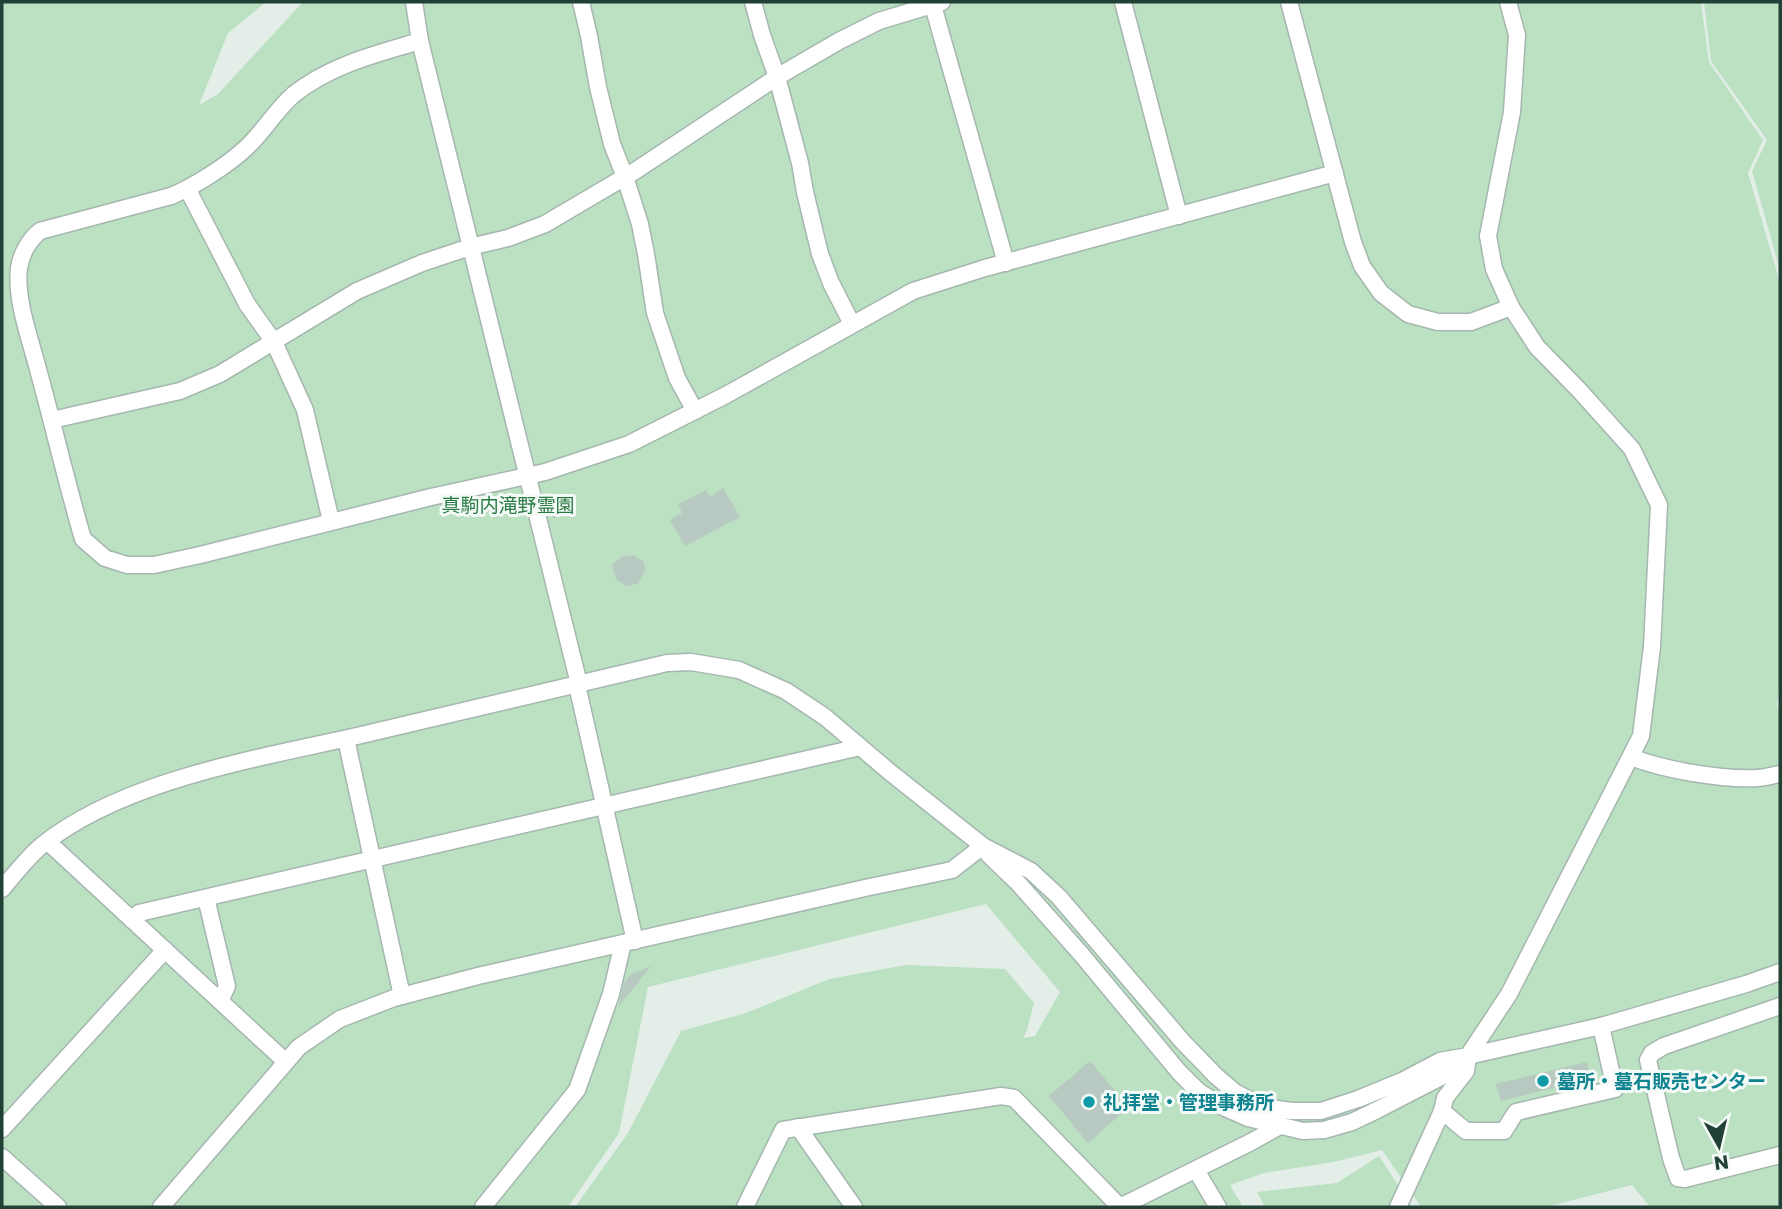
<svg xmlns="http://www.w3.org/2000/svg" width="1782" height="1209" font-family="Poppins,'Noto Sans JP',sans-serif">
<style>
.green{fill:#bbe0c2}
.building{fill:#b8c9c1}
.lines{fill:none;stroke-linecap:round;stroke-linejoin:round}
.minor-casing{stroke:#a5b7af;stroke-width:19}
.minor{stroke:#fff;stroke-width:16}
.culture-dot{fill:#0f9aa8;stroke:#f4faf7;stroke-width:2.5}
.labels{text-anchor:middle;dominant-baseline:central;stroke-width:6;stroke-linejoin:round;paint-order:stroke}
.park-label{font-size:19px;fill:#297b42;stroke:#f4faf7}
.culture-label{font-size:19px;font-weight:bold;fill:#0d838f;stroke:#f4faf7;text-anchor:start}
</style>
<rect width="100%" height="100%" fill="#e3eee8"/>
<g class="green">
<path d="M2 2H266L228 33 199 105 218 94 303 2H1701L1709 62 1763 140 1748 173 1780 283V688L1777 705 1775 707 1780 706V1207H1689L1687 1205 1679 1207H1650L1632 1185 1546 1207H1421L1382 1150 1334 1162 1264 1173 1230 1185 1243 1207H575L628 1133 681 1031 746 1013 829 979 906 965 1005 969 1034 1003 1027 1030 1023 1038 1035 1036 1060 992 986 904 648 987 619 1133 568 1207H2Z"/>
<path d="M1704 2H1780V270L1752 171 1767 140 1711 61Z"/>
<path d="M1379 1156 1412 1207H1265L1257 1192 1337 1183Z"/>
</g>
<g class="building">
<path d="M723 488 740 517 685 546 670 520 682 513 678 504 706 490 710 497Z"/>
<path d="M570 493 576 513 553 518 547 498Z"/>
<path d="M634 555 644 562 645 571 637 584 626 586 616 579 612 565 621 557Z"/>
<path d="M651 966 620 1005 619 1004 624 983 630 975Z"/>
<path d="M1090 1061 1129 1107 1088 1143 1049 1096Z"/>
<path d="M1587 1062 1590 1079 1501 1101 1496 1084Z"/>
</g>
<g class="lines">
<defs>
<g id="minor">
<path d="M414 2 420 41 579 684"/>
<path d="M581 2 589 36 598 87 612 144 625 177 640 224 646 254 655 313 677 378 695 411"/>
<path d="M753 2 762 35 777 77 800 163 805 192 820 254 831 283 852 324"/>
<path d="M932 2 1006 263"/>
<path d="M1123 2 1179 216"/>
<path d="M1289 2 1353 242 1362 266 1381 293 1408 314 1438 322H1471L1511 307"/>
<path d="M1508 2 1517 35 1512 112 1488 236 1494 269 1511 307 1537 347 1579 390 1632 449 1659 505 1652 647 1641 736 1509 994 1468 1056 1447 1074 1377 1110 1352 1122 1324 1130 1303 1131 1248 1118 1223 1107 1198 1091 1179 1072 1081 954 1019 884 989 855 983 846 1031 871 1059 897 1183 1042 1216 1076 1236 1093 1264 1107 1291 1111H1321L1358 1099 1402 1081 1440 1061 1468 1056 1601 1026 1746 984 1780 972"/>
<path d="M420 41C376 54 330 65 293 95 276 110 264 131 247 147 228 165 195 186 171 196L40 231C29 240 21 254 19 268 15 300 31 341 39 373 54 428 67 484 83 539L105 558 127 565H154L200 555 431 497 545 472 629 444 726 395 913 291 985 268 1335 173"/>
<path d="M188 190 247 304 274 342 305 410 331 521"/>
<path d="M52 420 180 391 220 374 357 291 422 263 470 247 508 238 545 224 635 171 777 77 839 41 879 21 942 2"/>
<path d="M577 685 635 941"/>
<path d="M346 739 402 996"/>
<path d="M1631 757C1664 770 1722 780 1758 778 1765 778 1773 775 1780 774"/>
<path d="M48 842 286 1062"/>
<path d="M2 889C14 875 27 858 41 846 126 777 269 757 374 732 471 710 569 687 667 663L691 662 739 670 786 691 825 717 891 773 983 846 952 870 865 888 478 976 394 998 340 1019 299 1047 161 1207"/>
<path d="M206 898 227 986 220 1001"/>
<path d="M132 920 139 913 860 747"/>
<path d="M1780 1006 1664 1046 1652 1053 1648 1060 1671 1158 1678 1178 1685 1179 1780 1155"/>
<path d="M1468 1056 1466 1071 1445 1098 1442 1111 1466 1131H1504L1516 1112 1615 1089 1601 1026"/>
<path d="M798 1127 854 1207"/>
<path d="M2 1129 165 950"/>
<path d="M2 1157 58 1207"/>
<path d="M1196 1170 1218 1207"/>
<path d="M483 1207 577 1090 611 994 623 943"/>
<path d="M745 1207 783 1130 1001 1096 1014 1098 1120 1207"/>
<path d="M1120 1207 1251 1142 1278 1127V1122"/>
<path d="M1398 1207 1442 1111"/>
</g>
</defs>
<use href="#minor" class="minor-casing"/>
<use href="#minor" class="minor"/>
</g>
<g class="culture-dot">
<circle cx="1543" cy="1081" r="7"/>
<circle cx="1089" cy="1102" r="7"/>
</g>
<g class="labels">
<g class="park-label">
<text x="508" y="505">真駒内滝野霊園</text>
</g>
<g class="culture-label">
<text x="1557" y="1081">墓所・墓石販売センター</text>
<text x="1103" y="1102">礼拝堂・管理事務所</text>
</g>
</g>
<rect width="1782" height="1209" fill="none" stroke="#214136" stroke-width="7"/>
<g transform="translate(1719 1146) rotate(172)" stroke="#f4faf7" stroke-width="5" paint-order="stroke">
<path d="M0-5L12 26L0 18L-12 26Z" fill="#214136"/>
<text y="-10" font-size="19" font-weight="bold" text-anchor="middle" fill="#214136">N</text>
</g>
</svg>
